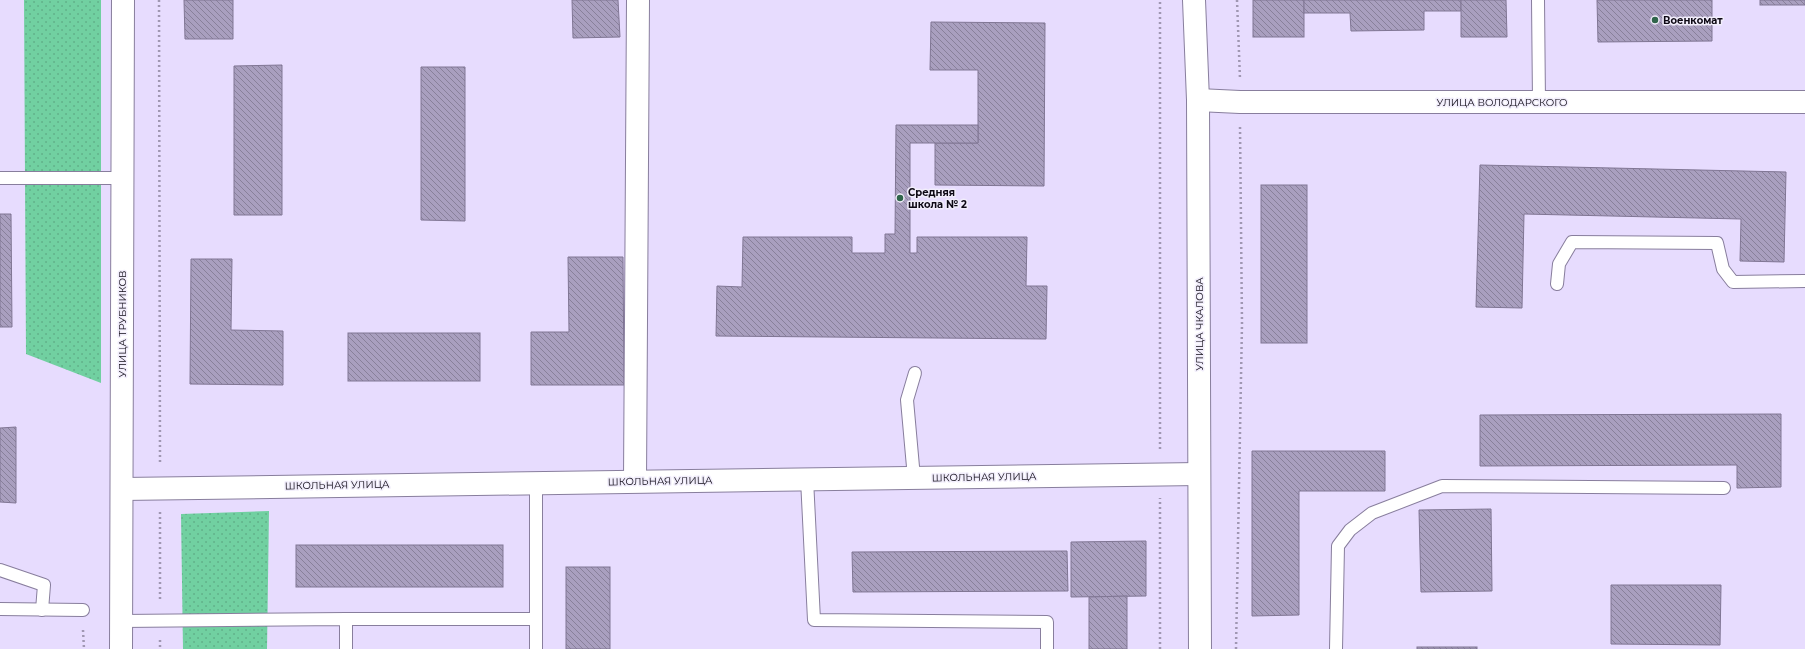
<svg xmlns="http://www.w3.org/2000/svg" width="1805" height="649" font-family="Montserrat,sans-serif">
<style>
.grass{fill:url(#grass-dots)}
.building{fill:url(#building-back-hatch);stroke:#807694}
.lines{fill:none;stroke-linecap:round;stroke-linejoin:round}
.lane-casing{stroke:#887e9d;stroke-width:14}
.street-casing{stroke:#887e9d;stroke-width:24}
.secondary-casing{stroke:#887e9d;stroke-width:24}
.path{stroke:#a097b2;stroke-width:2.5;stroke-dasharray:2 3;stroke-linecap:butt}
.lane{stroke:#fff;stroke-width:12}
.street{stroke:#fff;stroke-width:22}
.secondary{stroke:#fff;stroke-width:22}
.poi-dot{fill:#30654b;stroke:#f1edfb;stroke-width:1.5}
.labels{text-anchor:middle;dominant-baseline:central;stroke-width:3;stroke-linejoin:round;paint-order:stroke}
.poi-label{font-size:10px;font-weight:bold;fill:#0d0914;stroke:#f1edfb;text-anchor:start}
.street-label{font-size:10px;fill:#0d0914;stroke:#f1edfb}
</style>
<defs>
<pattern id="grass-dots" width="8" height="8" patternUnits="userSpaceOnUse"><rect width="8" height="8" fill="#71d0a1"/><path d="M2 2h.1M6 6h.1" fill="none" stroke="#61b18a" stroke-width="1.8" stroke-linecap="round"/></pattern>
<pattern id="building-back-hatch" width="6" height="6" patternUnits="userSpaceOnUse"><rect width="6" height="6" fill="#a99fbf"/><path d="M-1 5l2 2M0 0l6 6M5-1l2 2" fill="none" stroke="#88809a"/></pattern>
</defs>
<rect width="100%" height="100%" fill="#e7dcfe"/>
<g class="grass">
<path d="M24 0H101V383L26 354Z"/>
<path d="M269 511 267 649H183L181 514Z"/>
</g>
<g class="building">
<path d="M184 0H233V39H185Z"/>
<path d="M572 0H618L620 37 573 38Z"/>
<rect x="1253" y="0" width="51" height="37"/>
<path d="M1304 0H1461V11H1424V30L1351 31 1350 13H1304Z"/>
<path d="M1461 0H1506L1507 37H1461Z"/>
<path d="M1597 0H1712V41L1598 42Z"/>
<rect x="1760" y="0" width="45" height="5"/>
<path d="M931 22 1045 23 1044 186 935 185V143H978V70H930Z"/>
<path d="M282 65V215H234V66Z"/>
<path d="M421 67H465V221L421 220Z"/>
<path d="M896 125H978V143H910V253H917V237H1027L1026 286H1047L1046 339 716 336 717 286 742 287 743 237H852V253H885V234H895Z"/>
<path d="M1480 165 1786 172 1784 262 1740 261 1741 219 1524 214 1522 308 1476 307Z"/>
<rect x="1261" y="185" width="46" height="158"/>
<path d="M0 214H11L12 327H0Z"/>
<path d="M568 257H623L624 385H531V332H569Z"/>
<path d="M191 259H232L231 330 283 331V385L190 384Z"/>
<rect x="348" y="333" width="132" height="48"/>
<path d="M1781 414V487L1737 488V465L1480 466V415Z"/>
<path d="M16 427V503L0 502V428Z"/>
<path d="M1252 451H1385V491H1299V615L1252 616Z"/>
<path d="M1491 509 1492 591 1421 592 1419 510Z"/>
<path d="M1146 541V596L1071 597V542Z"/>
<rect x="296" y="545" width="207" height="42"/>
<path d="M1067 551 1068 591 853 592 852 552Z"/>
<rect x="566" y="567" width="44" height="82"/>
<path d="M1611 585H1721L1720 645 1611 644Z"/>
<path d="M1127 596V649H1089V597Z"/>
<rect x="1417" y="647" width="60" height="2"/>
</g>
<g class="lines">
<defs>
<g id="lane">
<path d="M1538 0 1539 102"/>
<path d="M0 178H122"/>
<path d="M1557 284 1559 264 1572 242 1717 243 1723 269 1733 282 1805 281"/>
<path d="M914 478 907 400 915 373"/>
<path d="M807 479 814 620 1047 622V649"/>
<path d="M0 570 44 585 42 610"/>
<path d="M0 609 83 610"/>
<path d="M346 619H536"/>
<path d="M121 621 346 619V649"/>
<path d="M536 649V482"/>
<path d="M1336 649 1338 546 1350 530 1372 513 1442 486 1724 488"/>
</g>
<g id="street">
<path d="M1198 100 1240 102H1805"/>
<path d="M635 481 638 0"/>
<path d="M122 489 1199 474"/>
</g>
<g id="secondary">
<path d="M1194 0 1198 100 1200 649"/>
<path d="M121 649 123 0"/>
</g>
</defs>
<use href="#lane" class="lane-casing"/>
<use href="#street" class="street-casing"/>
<use href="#secondary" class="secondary-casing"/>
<g class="path">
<path d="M159 0 160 463"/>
<path d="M1237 0 1240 79"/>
<path d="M1160 449V0"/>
<path d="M160 512V601"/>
<path d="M83 630 84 649"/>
<path d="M160 640V649"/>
<path d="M1160 649V498"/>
<path d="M1236 649 1242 324 1240 126"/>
</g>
<use href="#lane" class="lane"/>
<use href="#street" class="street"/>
<use href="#secondary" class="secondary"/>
</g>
<g class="poi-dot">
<circle cx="1655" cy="20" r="4"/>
<circle cx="900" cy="198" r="4"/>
</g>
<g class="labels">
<g class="poi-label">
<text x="1663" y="20">Военкомат</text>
<text x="908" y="192">Средняя<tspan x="908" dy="12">школа № 2</tspan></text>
</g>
<g class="street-label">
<text x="1502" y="102">УЛИЦА ВОЛОДАРСКОГО</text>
<text transform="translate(122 324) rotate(-90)">УЛИЦА ТРУБНИКОВ</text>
<text transform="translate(1199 324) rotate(-90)">УЛИЦА ЧКАЛОВА</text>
<text transform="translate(984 477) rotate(-1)">ШКОЛЬНАЯ УЛИЦА</text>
<text transform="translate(660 481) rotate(-1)">ШКОЛЬНАЯ УЛИЦА</text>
<text transform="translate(337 485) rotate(-1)">ШКОЛЬНАЯ УЛИЦА</text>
</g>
</g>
</svg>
